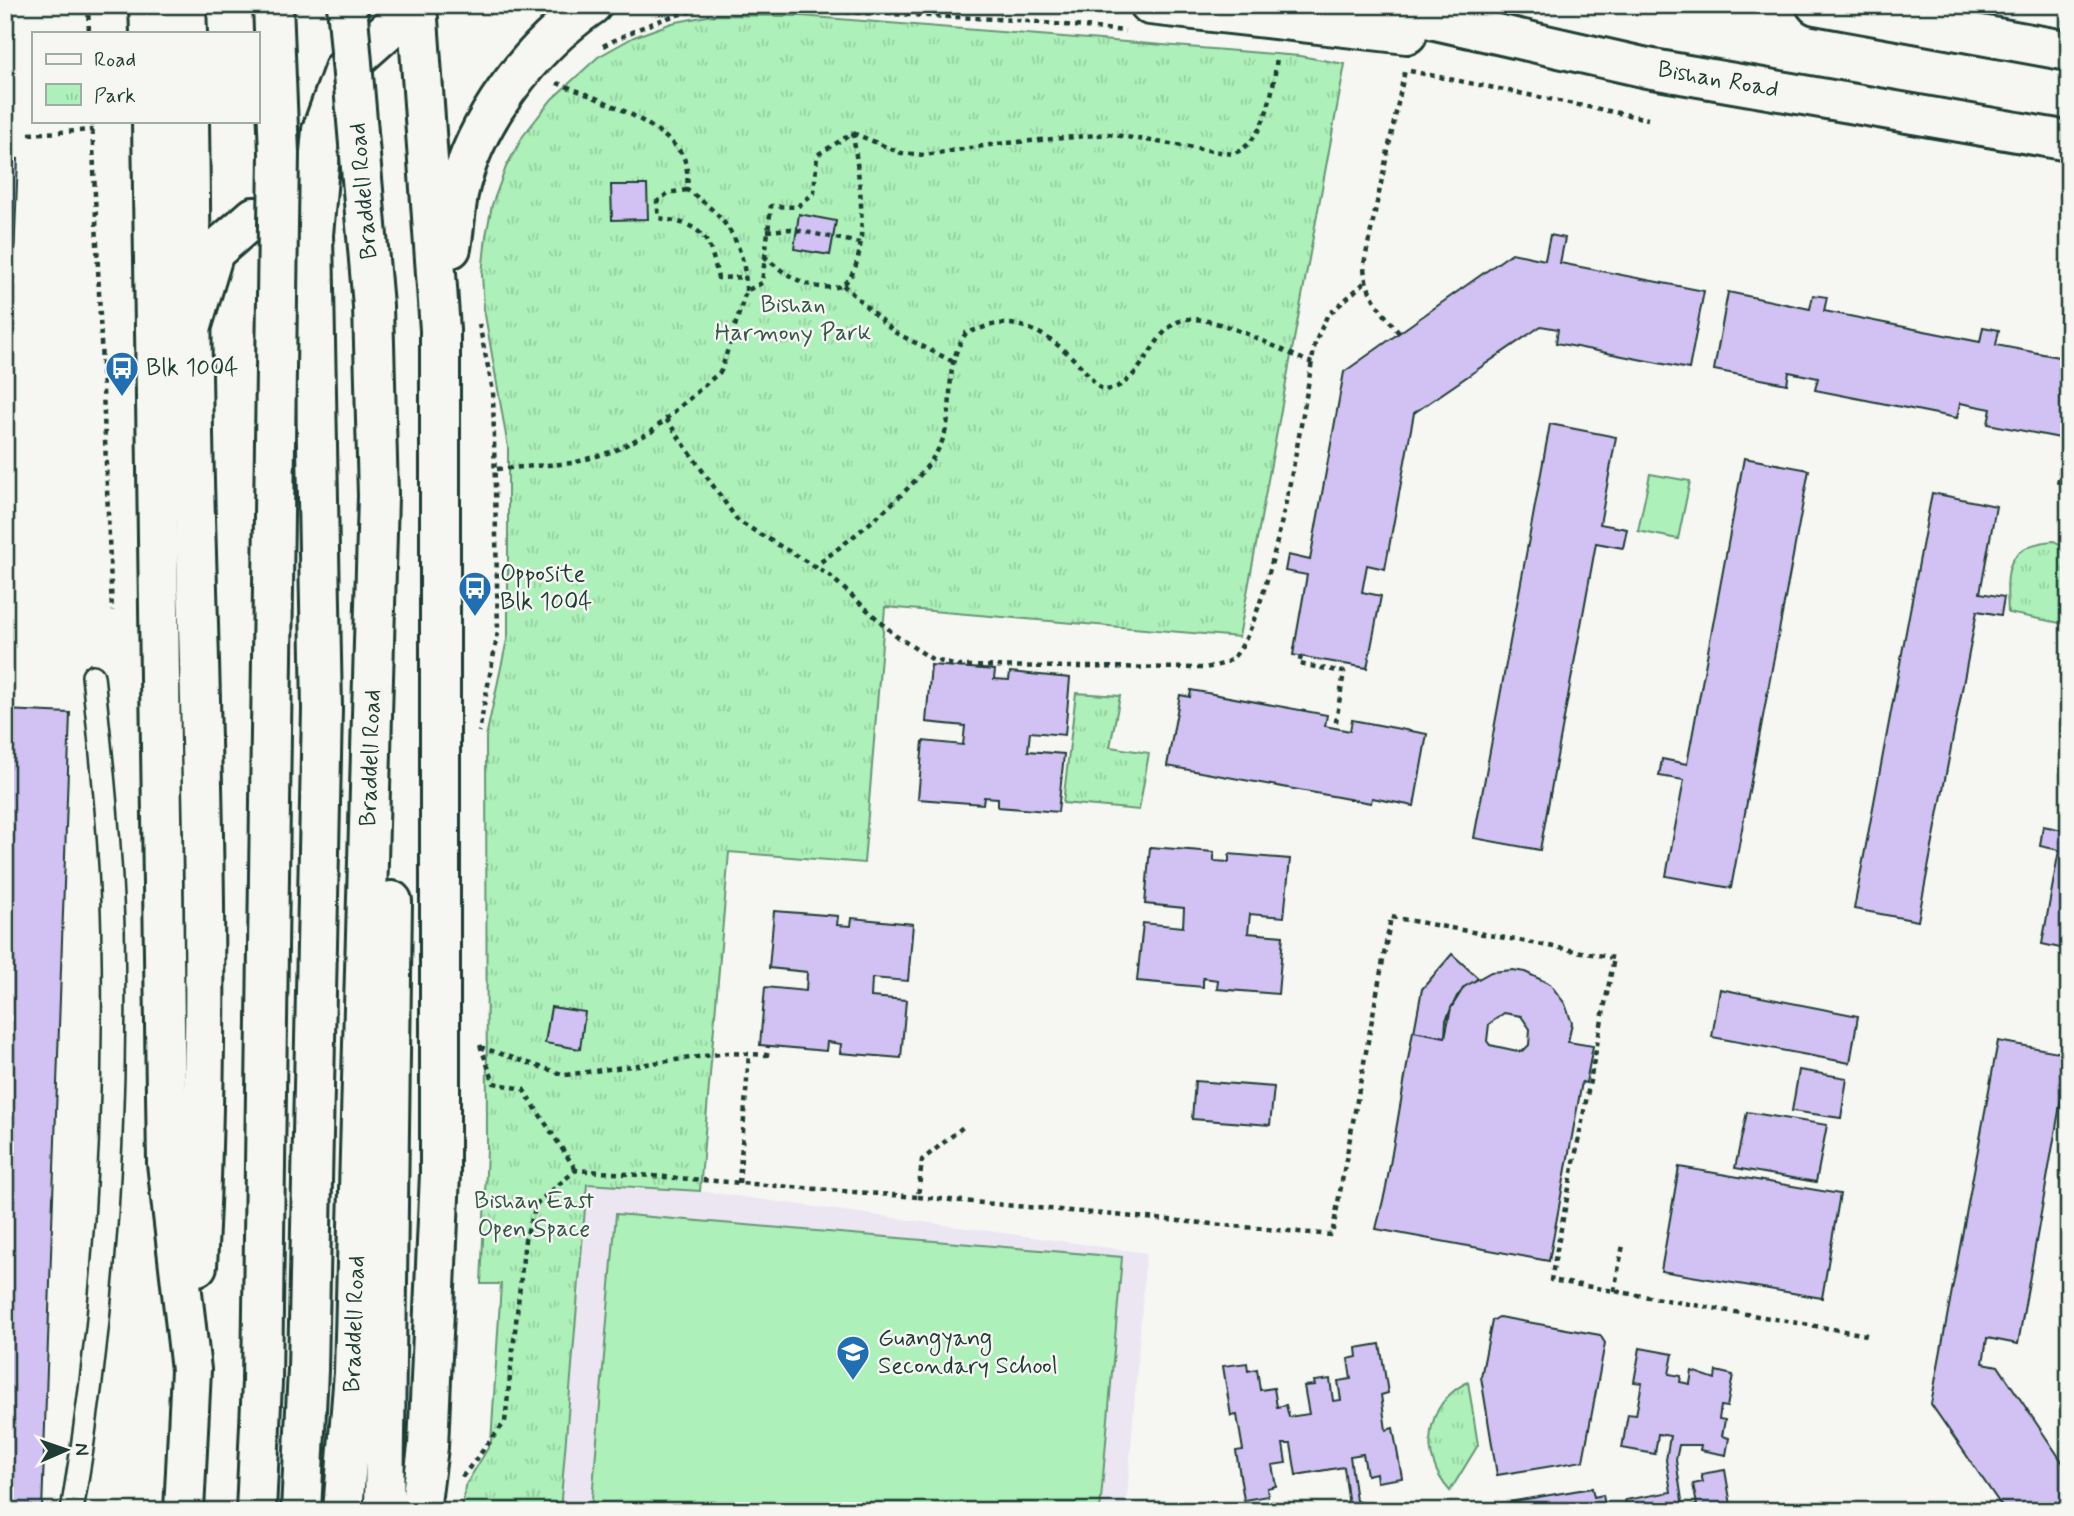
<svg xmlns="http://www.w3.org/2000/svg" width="2074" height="1516" font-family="Mynerve,sans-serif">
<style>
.built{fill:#ebe6f2}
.grass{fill:#adf0b9;stroke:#669676;stroke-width:2}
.park{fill:url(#park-tufts);stroke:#669676;stroke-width:2}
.building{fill:#d1c2f3;stroke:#1f3d34;stroke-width:2;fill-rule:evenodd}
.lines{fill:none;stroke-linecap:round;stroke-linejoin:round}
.service-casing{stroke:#1f3d34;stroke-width:26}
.primary-casing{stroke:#1f3d34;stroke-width:44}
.trunk-casing{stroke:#1f3d34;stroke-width:44}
.path{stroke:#1f3d34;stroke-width:4.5;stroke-dasharray:5 5;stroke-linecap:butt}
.service{stroke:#f6f6f2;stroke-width:21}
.primary{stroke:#f6f6f2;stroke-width:38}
.trunk{stroke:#f6f6f2;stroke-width:38}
.trunk-bridge-casing{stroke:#1f3d34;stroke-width:44;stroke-linecap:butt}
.trunk-bridge{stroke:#f6f6f2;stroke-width:38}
.labels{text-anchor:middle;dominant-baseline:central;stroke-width:5;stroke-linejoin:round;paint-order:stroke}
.street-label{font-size:24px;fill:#1f3d34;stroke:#f6f6f2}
.park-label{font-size:24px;fill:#345848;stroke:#f6f6f2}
.poi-label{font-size:24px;fill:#1f3d34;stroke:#f6f6f2;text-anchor:start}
</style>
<defs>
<pattern id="park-tufts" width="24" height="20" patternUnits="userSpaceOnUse" patternTransform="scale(1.75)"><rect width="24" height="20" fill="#adf0b9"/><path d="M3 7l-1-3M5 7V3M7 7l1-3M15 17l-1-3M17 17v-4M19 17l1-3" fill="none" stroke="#94cfa0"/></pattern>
</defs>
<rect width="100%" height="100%" fill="#f6f6f2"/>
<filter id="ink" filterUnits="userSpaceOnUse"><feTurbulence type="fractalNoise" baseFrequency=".0143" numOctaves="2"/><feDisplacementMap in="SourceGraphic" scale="14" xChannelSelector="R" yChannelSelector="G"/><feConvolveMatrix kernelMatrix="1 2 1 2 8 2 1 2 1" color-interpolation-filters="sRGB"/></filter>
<g filter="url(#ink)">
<path class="built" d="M587 1184 700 1191 1146 1253 1126 1511H560Z"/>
<g class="grass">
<path d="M1650 474 1690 481 1678 539 1638 531Z"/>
<path d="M616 1214 1122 1257 1100 1511H591Z"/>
</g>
<g class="park">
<path d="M712 15 801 16 1300 56 1345 64 1239 637 885 607 864 863 729 852 700 1191 587 1184 560 1511H462L465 1486 491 1443 501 1284H481L487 1150 486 737 508 635V447L484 309 482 274 486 236 492 205 506 167 523 136 552 99 598 57 634 37 672 23Z"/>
<path d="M2054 541 2066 548 2069 558 2065 624 2008 613C2006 570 2004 545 2054 541Z"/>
<path d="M1076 693 1120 696 1110 747 1149 753 1139 810 1063 803Z"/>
<path d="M1468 1382 1478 1445 1450 1491C1419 1457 1424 1403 1468 1382Z"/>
</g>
<g class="building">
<path d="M5 158 18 159 5 479Z"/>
<path d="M611 185H647L648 219 612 220Z"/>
<path d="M799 214 836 221 830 255 794 249Z"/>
<path d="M1550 235 1565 238 1560 263 1704 291 1689 369 1556 343 1558 329 1541 326 1414 413 1385 569 1367 565 1362 592 1381 596 1367 668 1293 655 1307 575 1285 571 1288 555 1310 560 1344 372 1512 253 1545 260Z"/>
<path d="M1728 292 1810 309 1813 295 1827 297 1824 311 1980 342 1983 327 1999 330 1996 345 2069 359V390L2060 438 1988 424 1991 409 1960 403 1957 418 1815 390 1818 378 1789 372 1787 384 1714 370Z"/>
<path d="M1550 424 1616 437 1600 524 1627 529 1623 548 1596 543 1540 850 1474 838Z"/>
<path d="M1744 458 1809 470 1731 888 1666 876 1684 780 1659 776 1662 759 1687 764Z"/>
<path d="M1932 493 1996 506 1980 593 2004 597 2001 615 1977 611 1918 921 1854 909Z"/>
<path d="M931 665 995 670 994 679 1009 680 1010 672 1070 678 1065 735 1030 732 1028 751 1064 754 1058 812 998 807V798L984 797 983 804 918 799 923 741 963 745 965 726 926 722Z"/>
<path d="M1191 690 1327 715 1325 726 1350 731 1352 720 1427 734 1414 806 1372 798 1371 803 1167 766 1180 695 1190 697Z"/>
<path d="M5 710 70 713 42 1511H5Z"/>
<path d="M2069 801V950L2042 944 2059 850 2040 846 2043 826 2063 830Z"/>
<path d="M1150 847 1214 852V861L1229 862V854L1290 859 1284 917 1250 914 1248 933 1283 936 1278 994 1217 989 1218 980 1203 978V987L1137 981 1143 923 1183 927 1184 908 1145 904Z"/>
<path d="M774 911 838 916 837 925 851 926 852 918 913 924 908 981 872 978 871 997 906 1000 901 1058 840 1053 841 1044 827 1042 826 1051 760 1045 765 987 806 991 807 972 769 968Z"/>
<path d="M1452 954 1478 978 1457 996 1446 1020 1445 1037 1414 1032 1422 989Z"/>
<path d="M1513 970 1525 972 1550 984 1565 1004 1572 1023 1568 1042 1593 1046 1586 1083 1582 1082 1549 1261 1376 1229 1386 1188 1413 1031 1445 1037 1451 1008 1464 987 1491 972ZM1504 1013 1521 1016 1530 1029 1529 1045 1522 1052 1490 1045 1487 1041 1489 1024Z"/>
<path d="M1720 989 1858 1016 1850 1063 1712 1037Z"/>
<path d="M551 1007 585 1012 580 1049 545 1043Z"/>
<path d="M1998 1041 2069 1054 2018 1344 1987 1338 1983 1363 1998 1366 2069 1472V1511H2005L1931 1404Z"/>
<path d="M1799 1070 1847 1078 1841 1118 1792 1111Z"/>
<path d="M1195 1081 1274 1087 1270 1125 1192 1119Z"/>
<path d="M1747 1112 1827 1125 1816 1182 1735 1168Z"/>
<path d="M1679 1167 1840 1194 1822 1298 1661 1271Z"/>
<path d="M1499 1317 1600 1335 1605 1343 1583 1461 1497 1475 1481 1377 1492 1321Z"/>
<path d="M1380 1344 1388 1393 1381 1395 1386 1430 1393 1428 1402 1478 1377 1482 1376 1473 1367 1475 1363 1454 1350 1456 1356 1501 1378 1508 1379 1503 1405 1508 1404 1511H1346L1348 1499 1344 1467 1296 1475 1291 1444H1283L1286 1463 1272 1465 1276 1486 1267 1488 1268 1496 1244 1500 1236 1451 1243 1450 1237 1415 1231 1416 1223 1366 1247 1363 1248 1371 1257 1369 1260 1390 1274 1388 1277 1407 1286 1405 1289 1417 1309 1414 1304 1386 1315 1385 1314 1381 1330 1379 1333 1401 1341 1400 1338 1381 1351 1379 1348 1359 1357 1357 1356 1348Z"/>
<path d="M1640 1348 1673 1354 1669 1374 1681 1376 1680 1382 1690 1384 1692 1371 1715 1379 1716 1371 1733 1375 1727 1407 1721 1406 1719 1419 1725 1420 1722 1436 1729 1438 1726 1455 1700 1450 1701 1445H1679L1676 1460 1683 1507 1697 1505 1693 1484 1703 1482 1701 1474 1725 1470 1732 1511H1627L1625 1500 1671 1492 1666 1460 1670 1436 1658 1434 1655 1454 1622 1448 1628 1414 1636 1415 1642 1383 1634 1382Z"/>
<path d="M1592 1488 1594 1497 1603 1495 1606 1511H1503L1502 1503Z"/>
</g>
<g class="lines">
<defs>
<path id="service" d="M72 1511C105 1319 117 1124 113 930 111 845 102 761 93 676"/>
<g id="primary">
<path d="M149 5 150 33"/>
<path d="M186 5 187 33"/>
<path d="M417 5 440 330V1174L428 1447 420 1511"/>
<path d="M1150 5 1407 34"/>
<path d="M1369 5 1647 68 2069 141"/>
<path d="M1816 5 2069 51"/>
<path d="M152 121 167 1163 191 1370 184 1511"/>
<path d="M189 121C191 253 191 386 195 518 202 767 211 1017 197 1266"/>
<path d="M451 248C454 230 455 212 458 194 474 121 531 47 592 5"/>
</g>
<g id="trunk">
<path d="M193 322 214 252 254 217 290 220 308 231"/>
<path d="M256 1511 262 1382"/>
<path d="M301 1511 308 1370 322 709 313 235 322 130 344 69 416 5"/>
<path d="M343 1511 354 1373 378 496"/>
<path d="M384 1511 392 901"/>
</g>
</defs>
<use href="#service" class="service-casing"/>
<use href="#primary" class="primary-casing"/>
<use href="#trunk" class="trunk-casing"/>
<g class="path">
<path d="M88 5 89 33"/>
<path d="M603 46C641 26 675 13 717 6L1017 20 1125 31"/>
<path d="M1410 71 1648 119"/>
<path d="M557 83C595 97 656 120 681 153 688 162 688 180 687 190 725 215 746 244 746 291"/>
<path d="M92 121 112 611"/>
<path d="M853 133 901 153 925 155 996 144 1108 134 1232 154C1266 143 1274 87 1277 56"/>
<path d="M29 134 93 130"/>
<path d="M687 190 668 193 657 202 659 218C703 225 709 235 718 278L746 277"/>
<path d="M767 231 791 229 860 243"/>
<path d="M764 256C779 270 800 285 821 287 828 287 836 289 842 285 875 264 857 166 853 133"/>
<path d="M843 285 894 332 952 361"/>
<path d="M479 324 493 391 498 632 479 732"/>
<path d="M1399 333C1382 311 1364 293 1364 264L1405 70"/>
<path d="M666 419 738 521 829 575 896 636 932 659 957 666 1205 668C1213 666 1223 665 1230 660 1269 634 1306 397 1315 343L1327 316 1364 283"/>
<path d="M497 469 573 463 614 451 651 432 721 371 746 291 762 283 771 206 797 207 814 193 817 155 853 133"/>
<path d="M2058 484 2069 431"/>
<path d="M813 568C850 539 930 481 944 436 956 397 942 370 966 333 977 330 988 325 998 324 1037 320 1075 356 1097 386L1105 390C1148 386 1153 315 1194 319 1231 322 1277 349 1312 363"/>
<path d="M1301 656 1299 664 1344 672 1335 728"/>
<path d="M480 1045 494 1083 523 1089 576 1170"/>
<path d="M480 1047 565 1075 727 1053 767 1055 768 1046"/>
<path d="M739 1183 749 1054"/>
<path d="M918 1197 1332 1235 1391 917 1614 958 1551 1280 1867 1335"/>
<path d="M1614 1291 1623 1245"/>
<path d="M462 1477 505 1422 525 1240 537 1203 576 1170 918 1197 922 1160 963 1127"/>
</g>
<use href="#service" class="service"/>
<use href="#primary" class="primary"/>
<use href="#trunk" class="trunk"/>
<defs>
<g id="trunk-bridge">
<path d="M347 5 373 306 378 496"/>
<path d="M262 1382 279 153 273 5"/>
</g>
</defs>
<use href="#trunk-bridge" class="trunk-bridge-casing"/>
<use href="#trunk-bridge" class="trunk-bridge"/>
</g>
</g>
<defs>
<symbol id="bus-pin" viewBox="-11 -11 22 30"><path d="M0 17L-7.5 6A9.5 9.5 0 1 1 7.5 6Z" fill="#1f6fb2" stroke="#f6f6f2"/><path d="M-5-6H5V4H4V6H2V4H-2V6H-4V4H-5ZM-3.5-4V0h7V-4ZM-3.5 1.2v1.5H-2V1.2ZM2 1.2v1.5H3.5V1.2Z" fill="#fff"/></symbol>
<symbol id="school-pin" viewBox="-11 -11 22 30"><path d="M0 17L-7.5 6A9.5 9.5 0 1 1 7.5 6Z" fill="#1f6fb2" stroke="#f6f6f2"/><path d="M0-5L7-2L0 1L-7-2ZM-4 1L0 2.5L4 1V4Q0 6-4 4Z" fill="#fff"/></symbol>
</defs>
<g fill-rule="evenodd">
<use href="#bus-pin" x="103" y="349" width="38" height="52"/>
<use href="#bus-pin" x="456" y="569" width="38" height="52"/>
<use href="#school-pin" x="834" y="1333" width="38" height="52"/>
</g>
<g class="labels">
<g class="street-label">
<text transform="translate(1718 80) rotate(10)">Bishan Road</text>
<text transform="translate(364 191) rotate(-95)">Braddell Road</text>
<text transform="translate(371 758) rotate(-88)">Braddell Road</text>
<text transform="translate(355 1324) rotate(-88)">Braddell Road</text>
</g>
<g class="park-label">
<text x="793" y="305">Bishan<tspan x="793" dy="28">Harmony Park</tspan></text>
<text x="534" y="1201">Bishan East<tspan x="534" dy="28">Open Space</tspan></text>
</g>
<g class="poi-label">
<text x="146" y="368">Blk 1004</text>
<text x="500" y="574">Opposite<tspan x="500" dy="28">Blk 1004</tspan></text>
<text x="878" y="1338">Guangyang<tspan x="878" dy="28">Secondary School</tspan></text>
</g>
</g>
<rect width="2074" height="1516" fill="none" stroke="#f6f6f2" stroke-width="28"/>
<rect x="14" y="14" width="2046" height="1488" fill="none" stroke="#1f3d34" stroke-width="2.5" filter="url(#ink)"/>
<rect x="32" y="32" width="228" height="91" fill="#f6f6f2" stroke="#a0aca6" stroke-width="2"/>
<rect x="46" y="54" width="35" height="10" fill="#f6f6f2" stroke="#a0aca6" stroke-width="2"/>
<text x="94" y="66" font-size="21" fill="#1f3d34">Road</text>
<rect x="46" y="84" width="35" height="21" fill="url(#park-tufts)" stroke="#a0aca6" stroke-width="2"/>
<text x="94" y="102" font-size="21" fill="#1f3d34">Park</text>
<g transform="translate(66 1450) rotate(88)" stroke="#f6f6f2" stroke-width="5" paint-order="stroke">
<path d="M0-5L12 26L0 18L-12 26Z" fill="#1f3d34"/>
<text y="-10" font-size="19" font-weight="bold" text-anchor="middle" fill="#1f3d34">N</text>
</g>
</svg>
